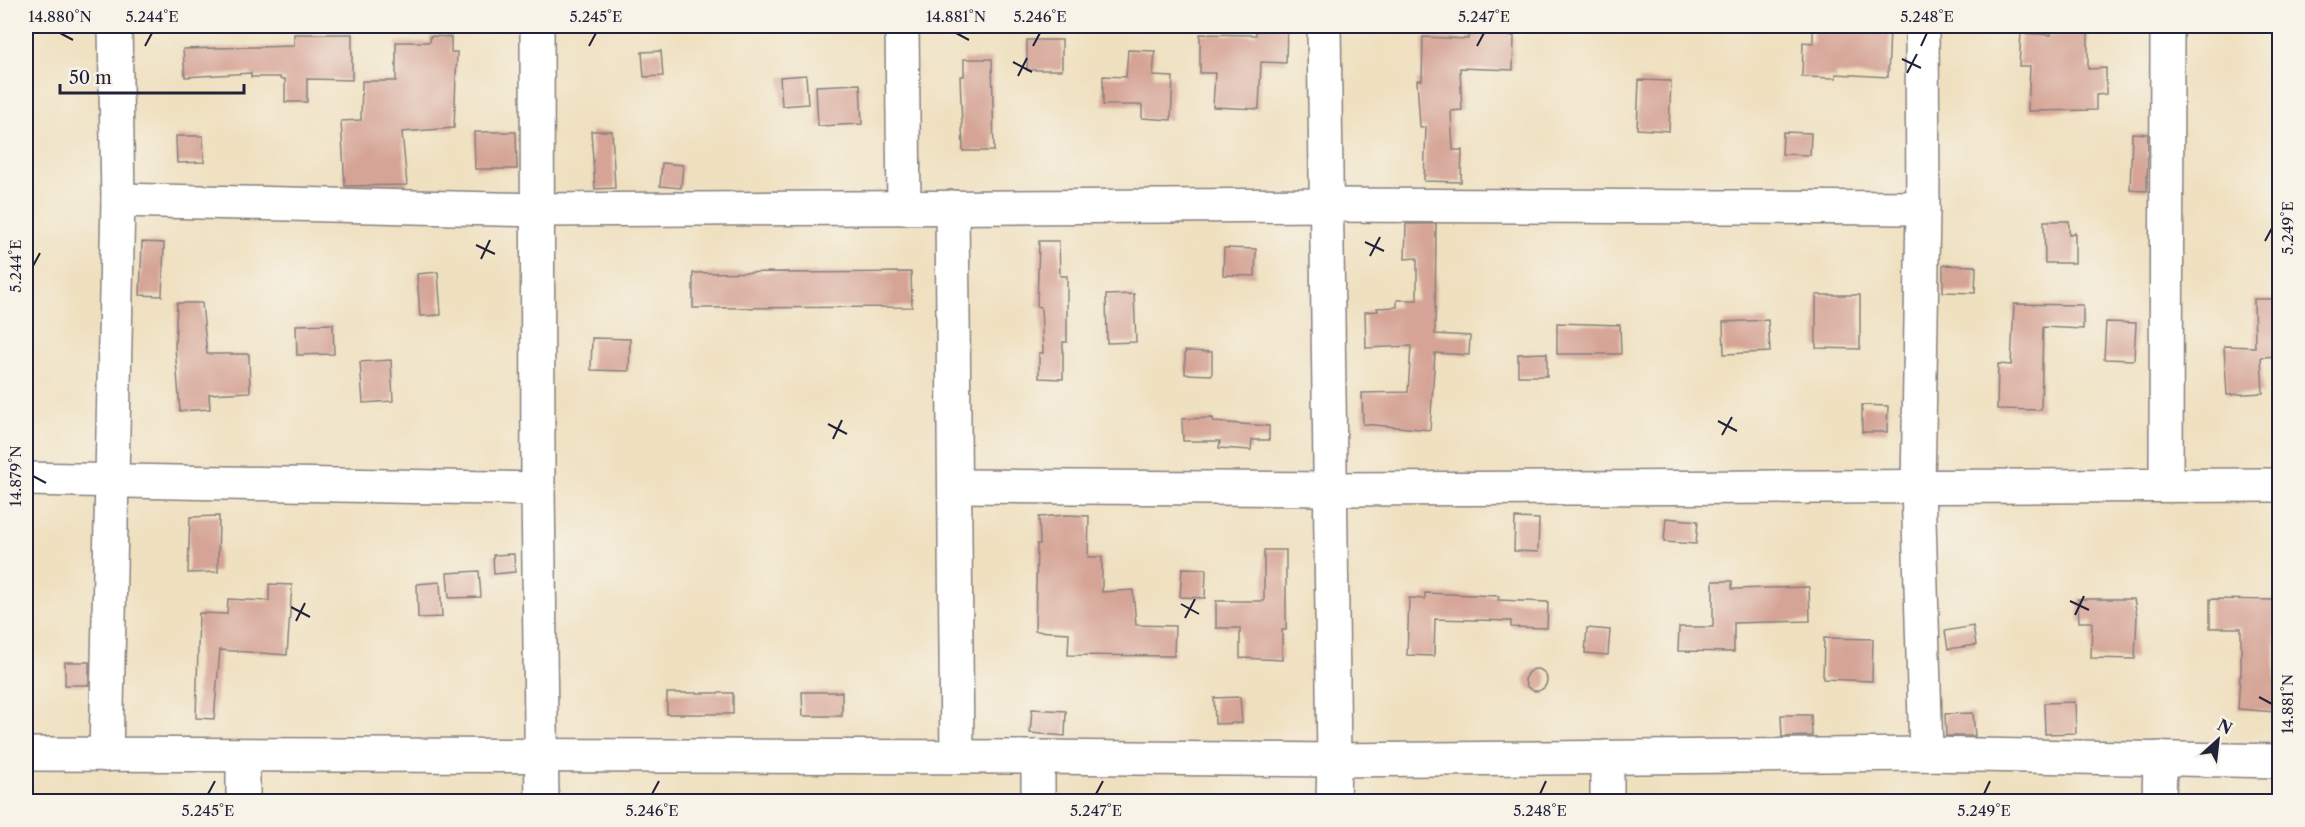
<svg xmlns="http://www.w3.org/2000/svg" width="2305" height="827" font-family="'Libre Caslon Text',serif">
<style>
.building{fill:#d5a496}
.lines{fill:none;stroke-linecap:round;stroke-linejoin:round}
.minor-casing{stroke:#88817e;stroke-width:36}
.minor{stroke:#fff;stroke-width:33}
.ticks{fill:none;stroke:#22223b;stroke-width:2}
.neatline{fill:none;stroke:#22223b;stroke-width:2}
.ticks-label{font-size:15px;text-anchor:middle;fill:#22223b}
</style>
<rect width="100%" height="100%" fill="#f7f3e8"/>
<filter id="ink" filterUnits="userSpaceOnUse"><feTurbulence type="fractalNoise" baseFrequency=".0167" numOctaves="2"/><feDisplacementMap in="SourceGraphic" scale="12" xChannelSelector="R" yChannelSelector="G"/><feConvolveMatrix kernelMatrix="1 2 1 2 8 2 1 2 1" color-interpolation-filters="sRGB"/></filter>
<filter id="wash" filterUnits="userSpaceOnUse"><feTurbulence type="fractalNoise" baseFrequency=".008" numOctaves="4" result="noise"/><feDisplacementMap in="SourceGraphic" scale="24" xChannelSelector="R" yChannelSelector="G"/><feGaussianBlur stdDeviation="1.35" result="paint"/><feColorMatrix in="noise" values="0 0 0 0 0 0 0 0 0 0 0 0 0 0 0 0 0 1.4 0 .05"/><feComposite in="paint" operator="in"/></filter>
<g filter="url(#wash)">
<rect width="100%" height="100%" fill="#efe0c0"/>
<g id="blocks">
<g class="building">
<path d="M1259 26H1287L1286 63 1261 62 1259 109 1213 107 1215 73H1200V34L1256 35V31H1259Z"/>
<path d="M1472 26H1511L1510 36H1514L1513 70 1460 68 1462 110 1451 111 1453 150H1462L1461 182 1424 181 1426 127H1420L1417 80H1422L1423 37 1468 39V34L1472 35Z"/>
<path d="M1813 26 1890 29 1888 77 1836 74V78L1802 77 1803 42 1813 43Z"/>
<path d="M2051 26H2088V69L2106 68V94L2096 95V110L2028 111 2030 66H2019L2021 33 2051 35Z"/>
<path d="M294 34H352V80L307 79V102H285V79H280V77H251V73L185 77 183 49 294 46Z"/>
<path d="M430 36 451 37V52H457L454 128 402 132 407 185 345 186 341 121 361 120 362 81H396V42H430Z"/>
<rect x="1027" y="40" width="35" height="30"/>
<path d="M1128 50 1155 51 1153 76 1173 77 1171 120 1142 118V105H1103V76L1126 77Z"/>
<path d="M661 51 663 76 644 77 642 52Z"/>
<path d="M964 59H992L994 151H963L960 76H964Z"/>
<path d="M806 75 808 104 782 106 780 77Z"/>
<path d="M1639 80 1671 81 1669 131 1637 129Z"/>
<path d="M860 84 862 124 818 126 816 86Z"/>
<path d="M591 131H612L615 188 595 189Z"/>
<path d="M474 132H516L517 169H475Z"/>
<path d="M1783 132 1811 133 1810 155 1782 154Z"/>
<path d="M2132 133 2148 134 2147 191 2130 190Z"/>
<path d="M176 136H203L204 162 177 163Z"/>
<path d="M662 163 683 165 681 188 660 186Z"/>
<path d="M2044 221H2069V234L2075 233V263H2045Z"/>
<path d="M1406 224H1436L1435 334 1470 336 1469 355 1435 353 1430 430 1363 424 1362 393 1408 392 1411 346 1366 348 1365 312 1378 311 1377 308 1397 307V300H1417V258L1405 259Z"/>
<path d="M1039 241H1059L1060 276H1067V342H1063V379L1039 378V353H1043L1041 307 1037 306Z"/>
<path d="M142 242 164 243 162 296 140 295Z"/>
<path d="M1224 248 1256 249 1255 276 1223 275Z"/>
<path d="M1943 265 1976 266 1975 293 1943 292Z"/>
<path d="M438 272 441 315 420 316 417 274Z"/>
<path d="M788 272V273L911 272 912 307 693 308V273Z"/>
<path d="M1134 294 1136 342 1107 343 1106 295Z"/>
<path d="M1816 295H1860V349L1816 348Z"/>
<path d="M2254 299H2280V356L2261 357 2263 393 2227 395 2224 346 2255 347Z"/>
<path d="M177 303H202L207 354H249L250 392 209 394 210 409 180 411 175 347Z"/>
<path d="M2014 304 2083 305V329L2043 327 2041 410 1997 409 1998 364 2011 365Z"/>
<path d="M1768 320 1770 352 1724 354 1723 322Z"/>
<path d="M2106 322 2136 323 2134 360 2104 359Z"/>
<path d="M1557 323 1620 325 1621 354H1557Z"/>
<path d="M333 324 334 354 297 355 296 325Z"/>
<path d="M592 338 630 339 629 371 591 370Z"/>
<path d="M1185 351 1212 352V375L1185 374Z"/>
<path d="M1547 353V376H1518V354Z"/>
<path d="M391 360 393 401 363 403 360 362Z"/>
<path d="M1862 405 1888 406 1887 432H1862Z"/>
<path d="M1213 418 1214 422 1269 426V440H1252L1251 450 1219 448 1220 441H1183L1182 419Z"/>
<path d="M1066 515 1089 516 1088 557H1102V592L1133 590 1136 625 1175 626 1174 656 1068 655 1069 633 1035 631 1037 544H1040L1039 517Z"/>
<path d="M219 516 218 572 188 573 190 517Z"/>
<path d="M1515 518 1539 519 1538 552 1514 551Z"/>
<path d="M1666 518 1698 521 1696 544 1664 542Z"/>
<path d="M1264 550H1286V630H1282V660L1240 658V628H1216V601H1264Z"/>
<path d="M514 554 515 572 494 574 493 555Z"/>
<path d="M1182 568 1206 569 1205 598 1180 597Z"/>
<path d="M479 571 481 597 449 598 447 573Z"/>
<path d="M1713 581H1732V589L1809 587 1810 621 1734 623V652L1678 651 1679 627H1713Z"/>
<path d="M440 582 442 617 418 618 417 584Z"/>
<path d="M269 584 292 585 287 655 220 650 214 719 196 718 199 613 227 614 228 599 269 601Z"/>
<path d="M1425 593 1499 596 1498 600 1548 602 1547 628 1511 627V621L1435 619 1434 656 1407 655 1409 598 1425 599Z"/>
<path d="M2078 599H2134L2137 615 2135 659 2091 658 2092 622H2079Z"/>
<path d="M2210 599 2275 600V678H2277L2275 712 2238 709 2240 676H2241V628H2210Z"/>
<path d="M1973 626 1976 645 1948 649 1945 631Z"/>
<path d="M1587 628 1610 630 1608 655 1585 653Z"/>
<path d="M1824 638 1873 639 1872 681 1823 679Z"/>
<rect x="65" y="662" width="24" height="23"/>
<circle cx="1536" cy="680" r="11"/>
<path d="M802 692H842V716H803Z"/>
<rect x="667" y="693" width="66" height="21"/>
<path d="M1240 697 1242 723 1215 724 1214 698Z"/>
<path d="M2075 702 2076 733 2045 734 2044 703Z"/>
<path d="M1032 709 1066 711 1065 736 1030 733Z"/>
<path d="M1973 713 1975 736H1946L1945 714Z"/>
<path d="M1781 715H1811L1812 736 1782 737Z"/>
</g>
</g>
</g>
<g filter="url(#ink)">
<use href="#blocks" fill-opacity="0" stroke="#88817e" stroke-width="1.5"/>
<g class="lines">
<defs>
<g id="minor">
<path d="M537 26 538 489 542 802"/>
<path d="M902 26 904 208"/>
<path d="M1324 26 1334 760 1333 802"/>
<path d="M1922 26 1923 208 1918 486 1926 754"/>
<path d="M118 200 538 210 1327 205 1923 208"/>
<path d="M952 207 957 757"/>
<path d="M26 479 538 489"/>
<path d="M2166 485 2167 26"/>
<path d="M955 486 1330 489 2280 485"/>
<path d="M26 754 1038 757 1334 760 1926 754 2280 761"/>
<path d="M106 755 118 200 115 26"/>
<path d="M243 802V756"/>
<path d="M1038 802V757"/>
<path d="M1607 802V757"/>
<path d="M2159 802 2160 758"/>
</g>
</defs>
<use href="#minor" class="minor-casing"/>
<use href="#minor" class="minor"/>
</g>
</g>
<path class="ticks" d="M60 33 73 40M956 33 969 40M145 46 152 33M589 46 596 33M1033 46 1040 33M1477 46 1484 33M1921 46 1927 33M1902 59 1921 68M1013 62 1032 72M1907 73 1917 54M1018 76 1027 58M2265 241 2272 228M1365 242 1384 251M476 245 495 254M1370 256 1380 237M481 259 490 240M33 266 40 253M1718 421 1737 431M828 424 847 434M1722 435 1732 417M833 439 842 420M33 476 46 483M2070 601 2089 610M1181 604 1199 614M291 607 310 617M2075 615 2084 596M1185 618 1195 599M296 621 305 603M2259 697 2272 704M208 794 215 781M652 794 659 781M1096 794 1103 781M1540 794 1546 781M1984 794 1990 781"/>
<rect width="2305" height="827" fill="none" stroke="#f7f3e8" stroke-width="66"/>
<g transform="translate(2218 740) rotate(27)" stroke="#f7f3e8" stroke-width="4.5" paint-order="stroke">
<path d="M0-4.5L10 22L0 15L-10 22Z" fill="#22223b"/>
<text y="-9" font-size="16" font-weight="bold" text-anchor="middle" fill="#22223b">N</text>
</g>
<path d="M60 84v9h184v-9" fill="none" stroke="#22223b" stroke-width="3"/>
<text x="69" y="84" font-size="18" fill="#22223b" stroke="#f7f3e8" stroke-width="4.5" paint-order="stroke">50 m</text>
<rect x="33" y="33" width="2239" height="761" class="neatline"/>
<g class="ticks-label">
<text x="60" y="22">14.880°N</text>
<text x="152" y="22">5.244°E</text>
<text x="596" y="22">5.245°E</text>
<text x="956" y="22">14.881°N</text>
<text x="1040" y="22">5.246°E</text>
<text x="1484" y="22">5.247°E</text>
<text x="1927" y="22">5.248°E</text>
<text transform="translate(2288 228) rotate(-90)" y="5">5.249°E</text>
<text transform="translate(16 266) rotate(-90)" y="5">5.244°E</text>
<text transform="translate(16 476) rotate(-90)" y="5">14.879°N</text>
<text transform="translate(2288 704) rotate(-90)" y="5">14.881°N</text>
<text x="208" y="816">5.245°E</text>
<text x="652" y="816">5.246°E</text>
<text x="1096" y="816">5.247°E</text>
<text x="1540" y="816">5.248°E</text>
<text x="1984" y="816">5.249°E</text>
</g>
</svg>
